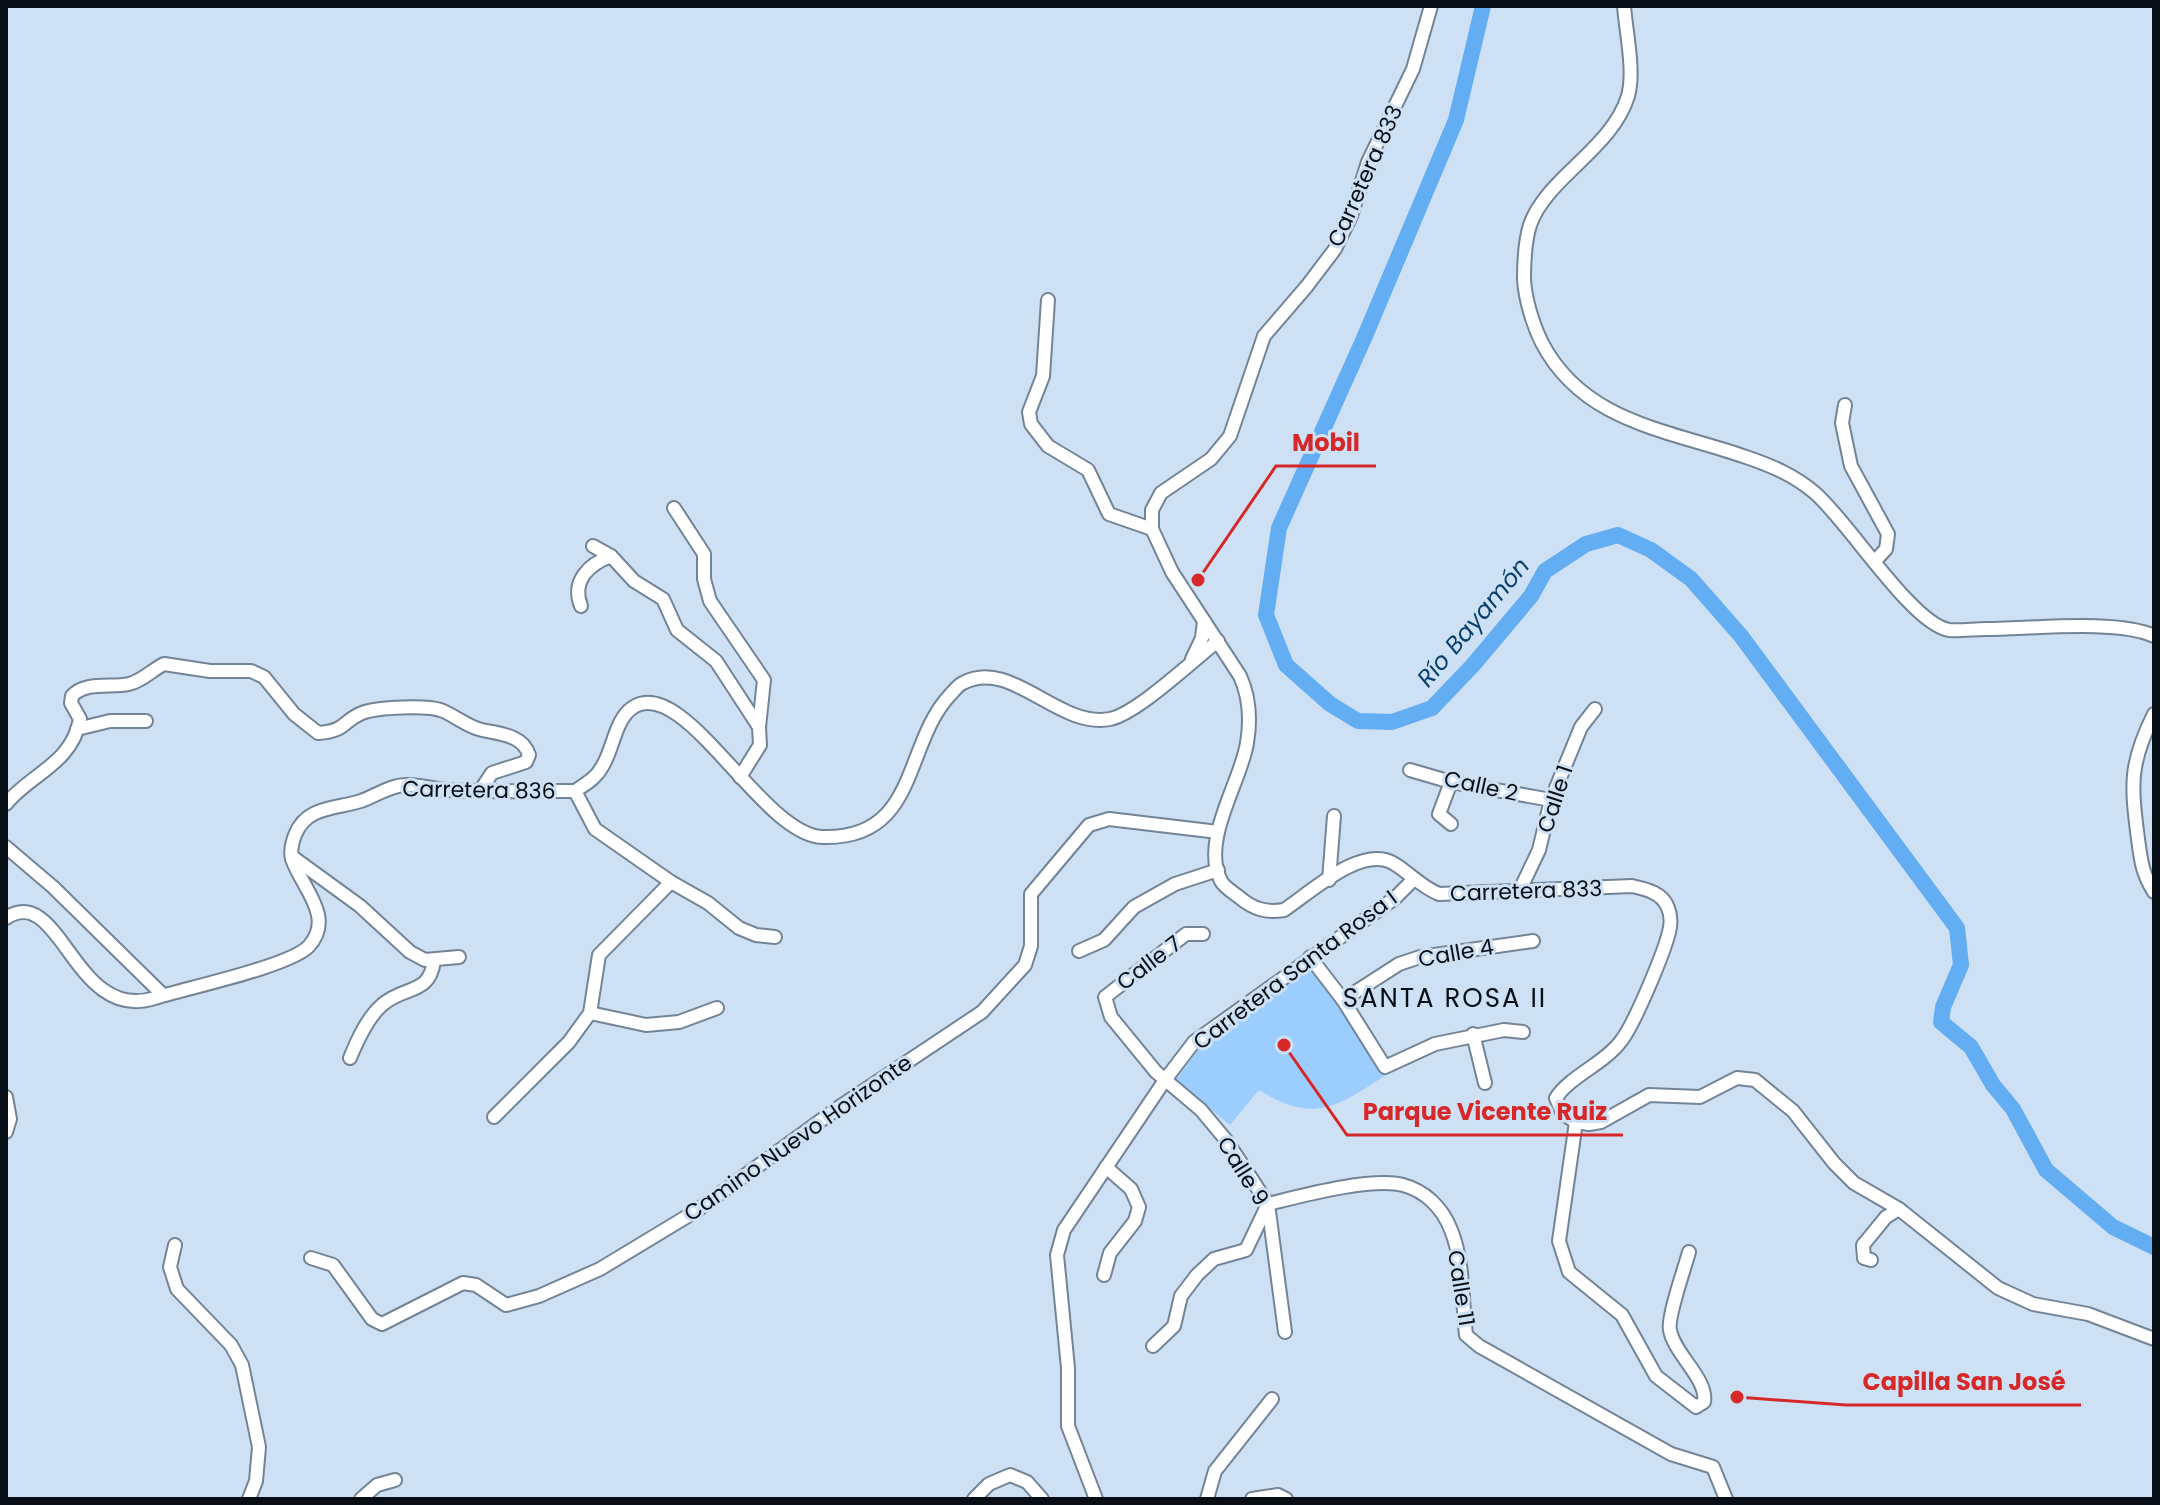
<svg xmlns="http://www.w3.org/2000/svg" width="2160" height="1505" font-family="Poppins,sans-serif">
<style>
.green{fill:#9bcdfe}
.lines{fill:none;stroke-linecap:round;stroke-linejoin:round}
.river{stroke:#63adf3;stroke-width:16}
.minor-casing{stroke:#738496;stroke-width:16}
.minor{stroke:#fff;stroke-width:12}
.labels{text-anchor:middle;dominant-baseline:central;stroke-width:6;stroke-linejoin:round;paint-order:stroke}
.street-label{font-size:22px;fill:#080e15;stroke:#cee1f4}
.water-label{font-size:24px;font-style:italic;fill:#07406d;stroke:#cee1f4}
.quarter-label{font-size:26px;letter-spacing:2px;fill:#080e15;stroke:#cee1f4}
.leader{fill:none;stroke:#d62828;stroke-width:3}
.callout-dot{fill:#d62828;stroke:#cee1f4;stroke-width:3}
.callout-label{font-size:24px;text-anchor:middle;font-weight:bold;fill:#d62828;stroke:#cee1f4;stroke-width:6;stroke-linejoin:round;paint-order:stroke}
</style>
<rect width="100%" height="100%" fill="#cee1f4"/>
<path class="green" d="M1313 966 1386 1075C1337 1107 1313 1124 1259 1090L1230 1125 1175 1081 1206 1040Z"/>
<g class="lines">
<path class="river" d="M1483 6 1456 120 1365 336 1279 528 1266 615 1286 665 1330 704 1358 721 1392 722 1432 708 1473 665 1531 596 1545 571 1586 544 1618 535 1651 550 1691 579 1741 636 1957 928 1961 965 1943 1007 1941 1022 1971 1047 1993 1085 2013 1109 2046 1170 2113 1227 2154 1247"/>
<defs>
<g id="minor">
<path d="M1431 6 1413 69 1368 162 1351 216 1335 249 1307 286 1264 336 1230 436 1211 459 1161 493 1152 510V529L1172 572 1240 676C1250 698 1251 719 1247 743 1241 782 1200 841 1221 881 1224 887 1234 893 1239 897 1253 909 1266 913 1284 910 1311 892 1361 845 1393 863 1410 873 1421 887 1439 894L1632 886C1646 889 1663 893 1668 908 1671 915 1671 925 1669 932 1664 953 1634 1025 1621 1041 1604 1064 1570 1076 1556 1098L1563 1114 1576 1122 1589 1124 1601 1122 1649 1095 1700 1097 1737 1078 1755 1080 1793 1111 1834 1163 1854 1183 1899 1209 1998 1288 2033 1304 2088 1314 2154 1339"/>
<path d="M1624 6C1626 32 1635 72 1628 96 1612 149 1546 178 1530 225 1525 241 1524 263 1524 279 1525 299 1533 325 1542 343 1584 423 1669 430 1746 457 1772 466 1794 475 1815 493 1848 521 1912 624 1949 630 1961 631 1974 629 1986 629 2029 629 2117 619 2154 636"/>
<path d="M1048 300 1043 376 1029 412 1031 424 1048 446 1088 470 1109 514 1152 529"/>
<path d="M1845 405 1842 423 1851 466 1888 534 1886 549 1875 561"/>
<path d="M674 508 704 554V579L710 601 764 680 759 727 760 745 740 777"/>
<path d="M593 546 611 556 634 581 663 599 677 630 716 661 759 727"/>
<path d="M581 606C571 581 589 564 611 556"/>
<path d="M1192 659 1202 638 1204 621"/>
<path d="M2154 714C2129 764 2131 785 2138 839 2141 861 2142 873 2154 892"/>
<path d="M77 729 110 721H146"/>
<path d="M1410 770 1451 782 1551 800"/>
<path d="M1451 782 1439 814 1451 824"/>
<path d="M575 791 595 829 671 882 708 903 739 928 756 935 775 937"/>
<path d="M6 804C30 774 72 764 80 719L71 703 72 696C85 681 111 688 129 684 142 681 152 670 164 664L210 671H251L264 677 294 714 318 733C347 731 342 721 362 713 377 707 429 705 443 711 457 717 468 727 482 730 500 734 523 735 529 755L526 762 492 773 480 791"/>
<path d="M6 847 53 887 163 995"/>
<path d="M294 858 360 906 410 952 425 960 459 957"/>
<path d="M1329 880 1334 816"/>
<path d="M1519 892 1539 850 1551 800 1581 727 1595 709"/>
<path d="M6 918C61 882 74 1024 155 998 186 988 291 966 309 946 335 917 302 888 292 859 290 851 292 843 295 835 306 806 336 809 361 801 375 796 391 785 406 785 420 784 434 790 448 790 490 792 533 791 575 791 586 784 596 778 602 767 613 750 615 720 632 708 683 672 762 835 822 837 919 840 903 745 950 695 954 691 958 685 963 683 1011 657 1058 729 1110 719 1138 713 1193 660 1218 641"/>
<path d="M1203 934H1186L1105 997 1111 1017 1156 1072 1201 1110 1226 1140 1268 1204 1285 1332"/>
<path d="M1079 951 1104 940 1134 907 1175 884 1218 870"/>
<path d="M1310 957 1343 1000 1385 1067 1435 1044 1504 1030 1523 1032"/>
<path d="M1343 1000 1399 964 1420 957 1533 941"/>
<path d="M590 1013 646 1025 679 1022 717 1008"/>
<path d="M1473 1034 1485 1083"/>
<path d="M350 1058C357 1041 367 1018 382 1005 404 985 430 996 434 960"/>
<path d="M6 1097 10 1119 6 1132"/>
<path d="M494 1117 569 1042 590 1013 599 955 671 882"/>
<path d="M1576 1122 1559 1241 1569 1272 1622 1315 1656 1376 1696 1407 1704 1402C1708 1379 1674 1354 1670 1330 1667 1318 1685 1267 1689 1252"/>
<path d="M175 1245 170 1267 177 1289 231 1345 242 1365 259 1447 256 1481 249 1499"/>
<path d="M311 1258 333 1265 372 1319 382 1324 463 1283 476 1285 506 1305 539 1296 600 1269 696 1211 838 1108 982 1012 1025 965 1031 946V894L1089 825 1109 819 1218 832"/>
<path d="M1871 1260 1864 1258 1863 1245 1886 1217 1899 1209"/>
<path d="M1104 1275 1110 1253 1135 1221 1139 1207 1131 1189 1106 1167"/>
<path d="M1153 1346 1174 1326 1181 1296 1197 1275 1214 1259 1246 1250 1268 1204C1301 1196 1371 1177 1403 1185 1426 1191 1443 1209 1451 1230 1464 1262 1462 1301 1466 1335L1479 1346 1671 1454 1713 1467 1726 1499"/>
<path d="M361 1499 377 1485 395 1480"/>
<path d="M974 1499 989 1484 1010 1475 1027 1482 1042 1499"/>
<path d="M1096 1499 1068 1426V1368L1057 1255 1064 1230 1165 1080 1194 1042 1395 898 1413 880"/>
<path d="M1207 1499 1215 1471 1272 1399"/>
<path d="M1252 1499 1278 1495 1286 1499"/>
</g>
</defs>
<use href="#minor" class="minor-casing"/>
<use href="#minor" class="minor"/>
</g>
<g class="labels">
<g class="street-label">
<text transform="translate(1365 176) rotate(-66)">Carretera 833</text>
<text transform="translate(1481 786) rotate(12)">Calle 2</text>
<text transform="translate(479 790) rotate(1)">Carretera 836</text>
<text transform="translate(1555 799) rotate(-72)">Calle 1</text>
<text transform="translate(1526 891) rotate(-2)">Carretera 833</text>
<text transform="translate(1456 953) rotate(-10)">Calle 4</text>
<text transform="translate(1149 963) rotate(-37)">Calle 7</text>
<text transform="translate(1295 970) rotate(-37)">Carretera Santa Rosa I</text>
<text transform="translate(798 1138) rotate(-35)">Camino Nuevo Horizonte</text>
<text transform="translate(1243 1171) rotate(58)">Calle 9</text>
<text transform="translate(1461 1288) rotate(81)">Calle 11</text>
</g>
<g class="water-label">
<text transform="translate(1473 622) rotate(-50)">Río Bayamón</text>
</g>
<g class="quarter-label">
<text x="1445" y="998">SANTA ROSA II</text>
</g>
</g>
<path class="leader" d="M1198 580L1276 466H1376M1284 1045L1347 1135H1623M1737 1397L1846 1405H2081"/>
<g class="callout-dot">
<circle cx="1198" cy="580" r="8"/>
<circle cx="1284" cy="1045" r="8"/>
<circle cx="1737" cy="1397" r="8"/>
</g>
<g class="callout-label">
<text x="1326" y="451">Mobil</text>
<text x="1485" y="1120">Parque Vicente Ruiz</text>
<text x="1964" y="1390">Capilla San José</text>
</g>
<rect width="2160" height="1505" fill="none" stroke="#080e15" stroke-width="16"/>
</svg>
